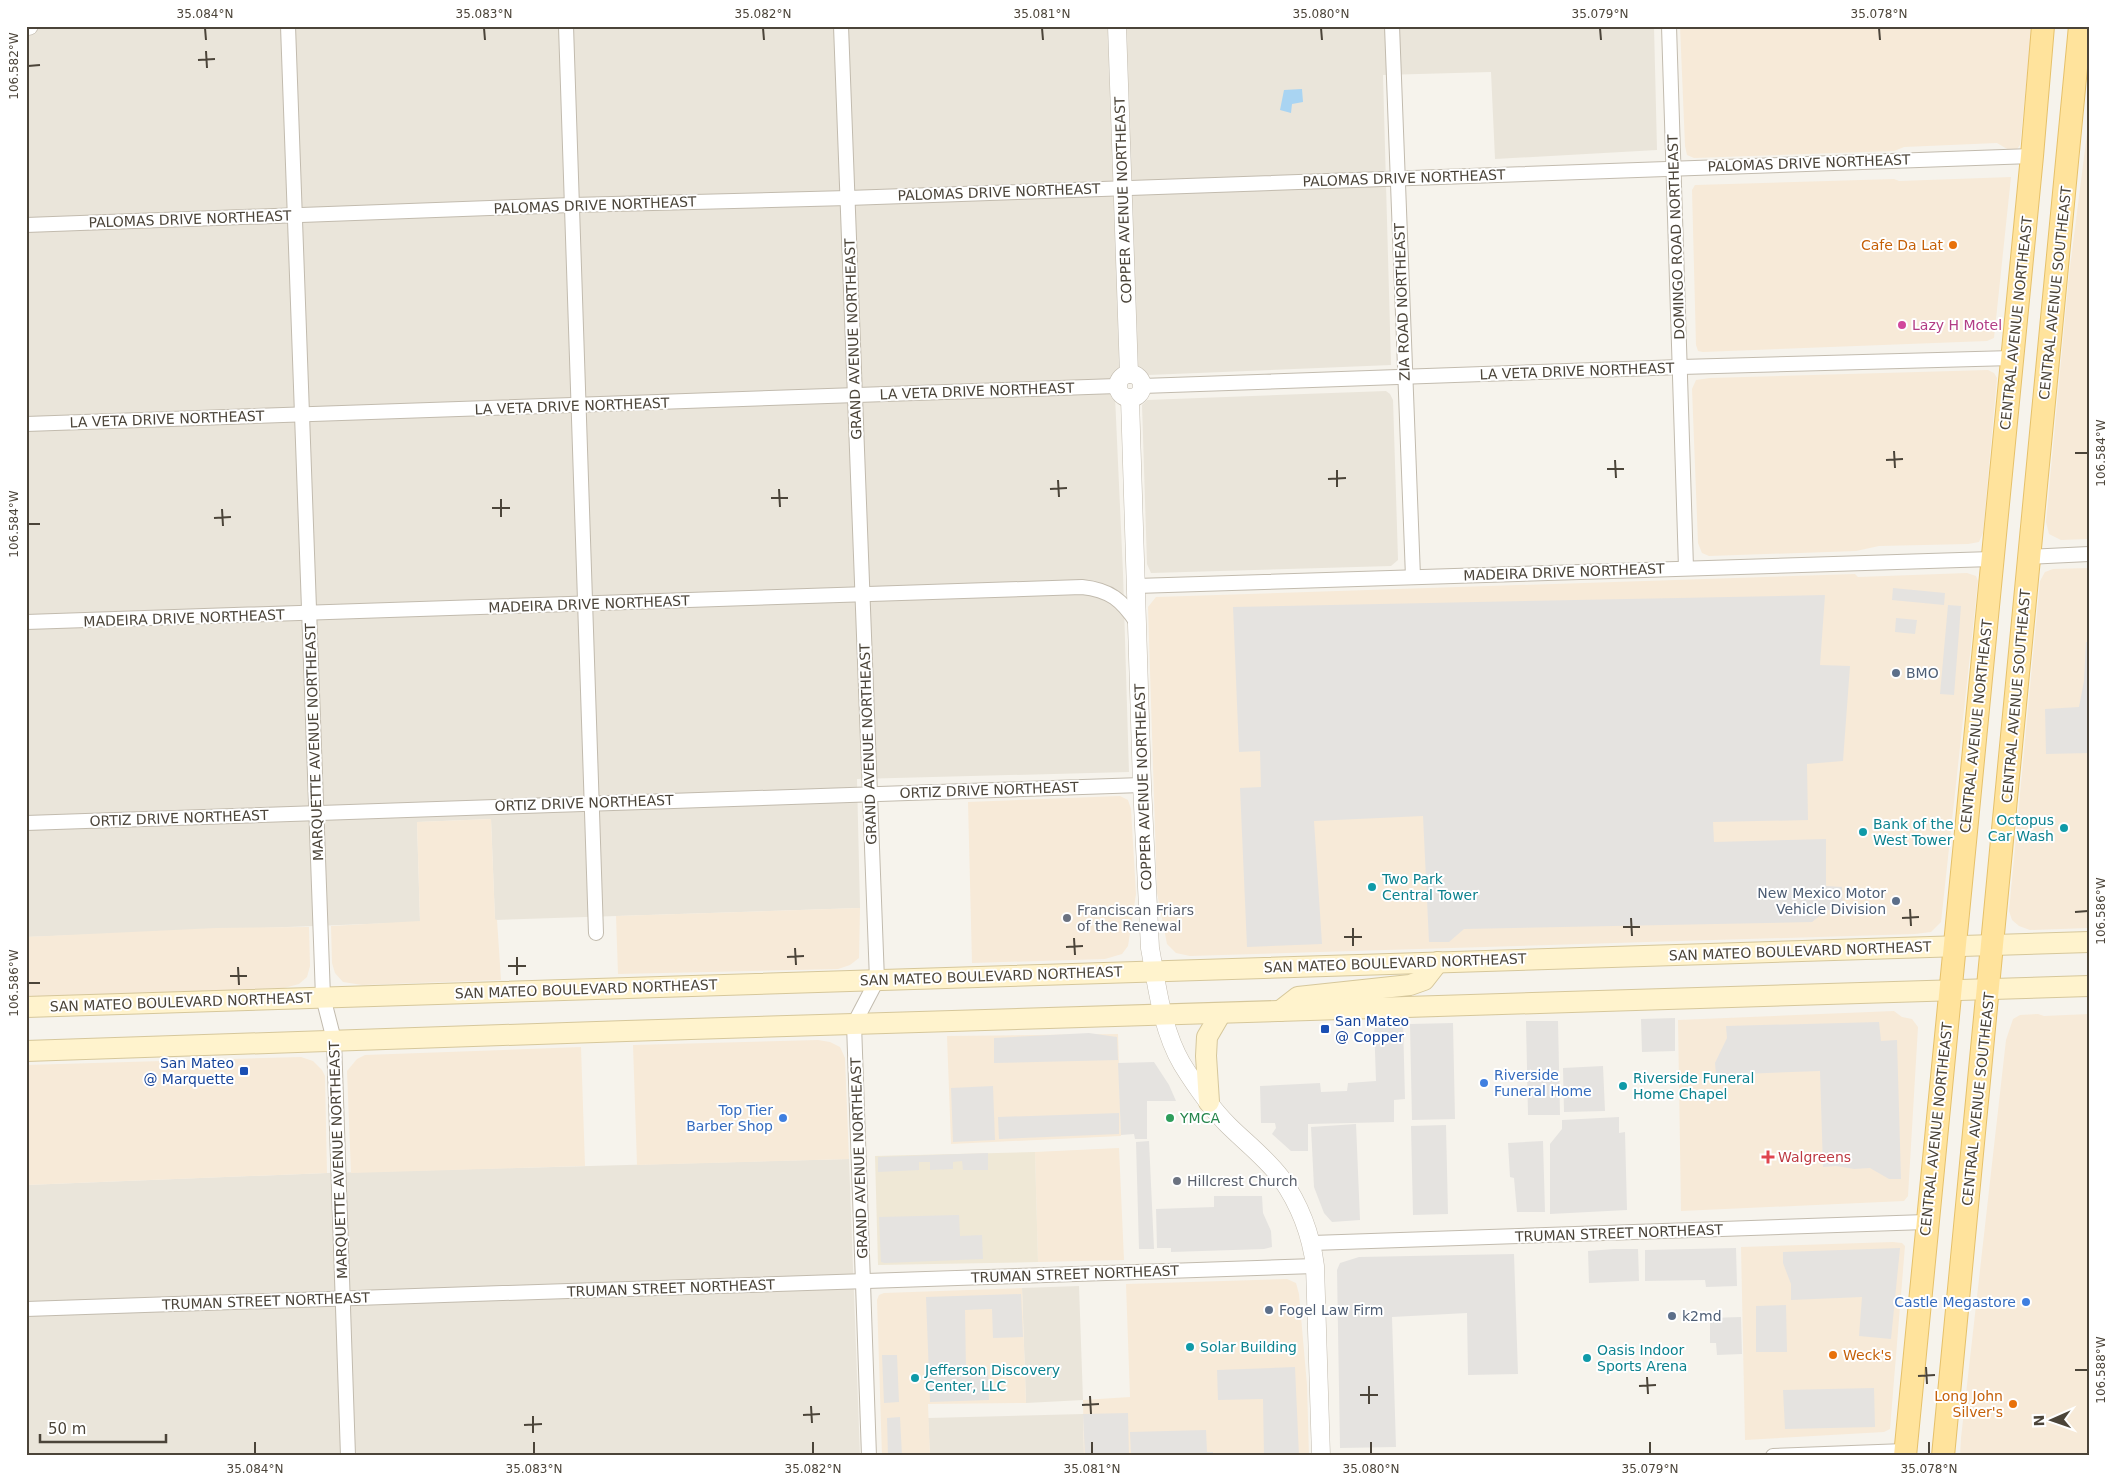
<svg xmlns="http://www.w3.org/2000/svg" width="2115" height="1482" font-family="'DejaVu Sans',sans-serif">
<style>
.residential{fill:#eae5da}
.commercial{fill:#f7ead8}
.education{fill:#efe8d6}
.parking{fill:#e5e3e0}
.water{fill:#a9d4f2}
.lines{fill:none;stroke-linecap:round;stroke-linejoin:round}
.minor-casing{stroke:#c2bbae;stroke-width:16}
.tertiary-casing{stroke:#c2bbae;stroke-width:19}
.secondary-casing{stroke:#d6c79b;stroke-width:22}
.primary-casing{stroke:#e6c16a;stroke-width:24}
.minor{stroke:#fff;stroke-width:14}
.tertiary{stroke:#fff;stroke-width:18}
.secondary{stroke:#fff3cd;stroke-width:20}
.primary{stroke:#ffe39c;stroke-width:22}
.ticks{fill:none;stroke:#4b4439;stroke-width:2}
.food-dot{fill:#e8710a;stroke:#fff;stroke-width:2}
.hotel-dot{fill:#d1479c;stroke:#fff;stroke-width:2}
.service-dot{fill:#5c6f8a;stroke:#fff;stroke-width:2}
.culture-dot{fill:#0f9aa8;stroke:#fff;stroke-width:2}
.worship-dot{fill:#6b7280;stroke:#fff;stroke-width:2}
.transit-dot{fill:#1a4fb4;stroke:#fff;stroke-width:2}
.shop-dot{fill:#3f7fe0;stroke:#fff;stroke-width:2}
.leisure-dot{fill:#2e9e5b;stroke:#fff;stroke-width:2}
.health-dot{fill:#e0444e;stroke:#fff;stroke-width:2}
.labels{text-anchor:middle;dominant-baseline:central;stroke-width:4;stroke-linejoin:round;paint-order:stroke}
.street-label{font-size:14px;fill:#4b4439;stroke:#fff}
.food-label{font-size:14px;fill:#c56008;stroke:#fff;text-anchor:end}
.hotel-label{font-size:14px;fill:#b23c85;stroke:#fff;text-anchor:start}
.service-label{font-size:14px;fill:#4e5e75;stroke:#fff;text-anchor:start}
.culture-label{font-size:14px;fill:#0d838f;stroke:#fff;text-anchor:start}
.worship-label{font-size:14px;fill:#5b616d;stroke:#fff;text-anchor:start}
.transit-label{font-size:14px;fill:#164399;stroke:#fff;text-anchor:start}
.shop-label{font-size:14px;fill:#366cbe;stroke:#fff;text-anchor:end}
.leisure-label{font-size:14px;fill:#27864d;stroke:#fff;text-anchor:start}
.health-label{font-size:14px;fill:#be3a42;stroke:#fff;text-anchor:start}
.neatline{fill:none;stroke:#4b4439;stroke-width:2}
.ticks-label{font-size:12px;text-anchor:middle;fill:#4b4439}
</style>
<rect width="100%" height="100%" fill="#f6f3ec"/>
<g class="residential">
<path d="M26 26H1654L1657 150 1495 159 1491 72 1383 75 1391 365 1148 375 1114 374 1123 573 1129 772 857 779 860 908 495 920 491 819 417 822 420 922 26 937Z"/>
<path d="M1386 391 1390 394 1393 400 1398 560 1391 566 1151 573 1147 564 1142 405 1147 400Z"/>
<path d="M849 1159 860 1456H26V1185L327 1173Z"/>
<path d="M1079 1286 1083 1400 1026 1403 1022 1288Z"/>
<path d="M1083 1414 1084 1456H930L928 1418Z"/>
</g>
<g class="commercial">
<path d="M1680 26H2032L2020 145 2017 149 2009 150 1997 143 1904 147 1894 151 1694 158 1687 155 1685 146Z"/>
<path d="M2089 118V539L2061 540 2049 534 2046 522 2069 275Z"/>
<path d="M2011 177 1994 338 1987 341 1703 352 1698 351 1696 345 1692 190 1695 185 1894 179 1899 181Z"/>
<path d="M1988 370 1994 373 1997 378 1983 533 1979 542 1968 544 1879 546 1856 551 1709 556 1702 553 1698 543 1692 389 1696 380 1710 378Z"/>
<path d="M2089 568V928L2030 930 2019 926 2012 920 2009 911 2040 581 2045 572 2053 569Z"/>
<path d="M1967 573 1976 576 1978 581 1941 922 1931 932 1915 934 1190 956 1176 953 1167 944 1157 893 1148 607 1156 597 1855 574 1858 577Z"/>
<path d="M1120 796 1128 800 1131 809 1136 894 1128 946 1122 954 1105 959 972 963 968 802Z"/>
<path d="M491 819 495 919 497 920 501 980 362 985 343 982 335 973 332 963 331 926 420 921 417 822Z"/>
<path d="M860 908 859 958 850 965 838 969 618 974 616 916Z"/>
<path d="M309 927 310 966 307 977 299 984 284 988 26 997V937L216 928Z"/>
<path d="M1894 1011 1902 1017 1912 1019 1918 1027 1908 1196 1904 1201 1681 1211 1678 1020Z"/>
<path d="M2038 1014 2044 1016 2089 1014V1456H1960L1961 1438 2006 1040 2013 1019 2020 1015Z"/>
<path d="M1118 1034 1121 1136 951 1144 947 1036Z"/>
<path d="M818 1040 830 1042 840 1047 845 1058 849 1159 637 1165 633 1045Z"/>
<path d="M581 1047 585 1166 351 1173 347 1071 357 1059 365 1055Z"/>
<path d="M301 1057 313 1061 322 1070 325 1076 327 1173 26 1185V1065Z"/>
<path d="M1119 1148 1124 1260 1038 1262 1035 1152Z"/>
<path d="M1893 1242 1902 1243 1905 1246 1890 1429 1884 1432 1745 1440 1741 1247Z"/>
<path d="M1287 1279 1296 1283 1299 1294 1307 1385 1309 1456H1084L1083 1400 1130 1397 1126 1284Z"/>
<path d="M1022 1288 1026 1403 928 1404 930 1456H882L877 1300 879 1295 884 1293Z"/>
</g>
<path class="education" d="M1035 1152 1038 1262 878 1265 875 1156Z"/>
<g class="parking">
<path d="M1893 588 1945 593 1944 605 1892 600Z"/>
<path d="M1825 595 1820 665 1850 666 1843 761 1807 764 1808 820 1713 822 1714 842 1826 839V886L1842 887 1843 909 1827 910 1812 922 1464 929 1449 942H1429L1423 816 1314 821 1322 944 1247 947 1240 788 1261 787 1260 751 1239 752 1233 607Z"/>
<path d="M1948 605 1961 606 1954 695 1940 694Z"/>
<path d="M1896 618 1917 620 1915 634 1895 632Z"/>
<path d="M2086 642H2089V753L2046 754 2045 709 2079 707 2084 681Z"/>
<path d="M1675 1018V1051L1642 1052 1641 1019Z"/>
<path d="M1526 1021H1558L1560 1115H1528Z"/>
<path d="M1403 1022 1405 1099 1394 1100V1122L1308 1124V1151H1291L1272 1134 1276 1128 1275 1123H1261L1260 1086 1320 1083 1321 1092 1347 1091 1348 1083 1376 1081 1374 1023Z"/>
<path d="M1879 1022 1881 1041 1897 1040 1901 1179H1889L1870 1168 1854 1169 1836 1166 1823 1167 1820 1071 1716 1075 1715 1063 1727 1038 1726 1026Z"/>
<path d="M1453 1023 1455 1119 1412 1120 1410 1024Z"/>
<path d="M1089 1033 1117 1037 1118 1060 994 1063V1038Z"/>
<path d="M1154 1062 1169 1085 1176 1101H1147V1139H1135L1134 1134 1121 1135 1118 1063Z"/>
<path d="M1603 1066 1605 1111 1564 1112 1563 1068Z"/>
<path d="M993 1086 995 1140 953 1142 951 1088Z"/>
<path d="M1119 1113V1134L999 1139 998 1117Z"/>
<path d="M1619 1117V1133L1625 1132 1627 1210 1550 1214V1144L1562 1129V1120Z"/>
<path d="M1356 1124 1360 1220 1332 1222 1324 1213 1314 1187 1311 1127Z"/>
<path d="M1446 1125 1448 1214 1413 1215 1411 1126Z"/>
<path d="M1149 1141 1154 1249H1139L1136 1142Z"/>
<path d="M1543 1141 1545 1212H1517L1514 1178 1510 1177 1508 1143Z"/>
<path d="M988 1153V1170H963L962 1161 953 1162V1169L930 1170V1162H919V1170L878 1172V1157Z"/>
<path d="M1214 1196H1262L1263 1213 1271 1231 1272 1247 1264 1249 1171 1252V1248H1157L1156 1209 1214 1207Z"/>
<path d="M959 1215 960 1236 982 1235 983 1259 885 1263 881 1262 879 1217Z"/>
<path d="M1736 1248 1737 1286 1706 1287 1705 1280 1645 1281V1250Z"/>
<path d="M1900 1248 1891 1339 1859 1336 1862 1297 1791 1300V1284L1783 1263V1252Z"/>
<path d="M1614 1249H1638L1639 1281 1589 1283 1588 1251Z"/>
<path d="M1514 1254 1518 1374 1468 1375 1467 1313 1392 1317 1396 1447 1340 1448 1337 1270 1340 1263 1359 1257Z"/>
<path d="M1021 1294 1023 1337 993 1338 992 1309 965 1310 966 1369H988L989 1400 930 1402 926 1297Z"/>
<path d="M1786 1305 1787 1352H1756V1306Z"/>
<path d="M1741 1317 1742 1354 1717 1355 1716 1343H1710V1318Z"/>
<path d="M882 1355H897L899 1402 884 1403Z"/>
<path d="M1295 1367 1299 1456H1264L1263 1399 1218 1400 1217 1370Z"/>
<path d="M1874 1388 1875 1427 1785 1429 1783 1390Z"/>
<path d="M1128 1413 1129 1456H1085L1083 1414Z"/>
<path d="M900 1417 902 1456H888L887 1418Z"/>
<path d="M1206 1430 1207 1452H1213V1456H1131L1130 1432Z"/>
</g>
<path class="water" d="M1302 89 1303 102 1292 104 1291 113 1280 110 1284 90Z"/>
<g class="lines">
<defs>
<g id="minor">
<path d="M288 26 323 997 334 1040 348 1456"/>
<path d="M566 26 596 933"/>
<path d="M841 26 877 980 854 1024 869 1456"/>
<path d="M1392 26 1413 577"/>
<path d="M1669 26 1686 568"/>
<path d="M26 225 572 205 848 198 2032 156"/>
<path d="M1142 386 1681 367 2013 358"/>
<path d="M26 424 1117 386"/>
<path d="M2029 557 2089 554"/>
<path d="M1136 586 1992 559"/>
<path d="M26 622 1082 587C1110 590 1122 600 1137 623"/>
<path d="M26 823 1142 785"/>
<path d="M1312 1243 1926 1222"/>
<path d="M26 1309 1315 1266"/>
<path d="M1773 1456 1905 1451"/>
</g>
<g id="tertiary">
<path d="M26 26H29"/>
<path d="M1117 26 1129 374"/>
<circle cx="1130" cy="386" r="12"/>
<path d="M1130 399 1142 785 1150 948C1157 986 1162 1030 1182 1064 1195 1085 1210 1107 1228 1125 1245 1142 1266 1158 1281 1178 1300 1205 1311 1234 1315 1266L1321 1456"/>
</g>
<g id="secondary">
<path d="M26 1007 2089 942"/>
<path d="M1280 1011 1298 997 1410 985 1424 980 1438 962"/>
<path d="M26 1051 626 1031 2089 986"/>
<path d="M1209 1102 1206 1056 1207 1037 1221 1013"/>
</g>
<g id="primary">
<path d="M1905 1456 2032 156 2043 26"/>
<path d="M1943 1456 2080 26"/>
</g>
</defs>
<use href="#minor" class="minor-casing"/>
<use href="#tertiary" class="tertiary-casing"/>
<use href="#secondary" class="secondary-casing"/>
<use href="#primary" class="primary-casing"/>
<use href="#minor" class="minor"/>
<use href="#tertiary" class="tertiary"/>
<use href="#secondary" class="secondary"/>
<use href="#primary" class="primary"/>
</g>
<path class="ticks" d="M205 28 206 40M484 28 485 40M763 28 764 40M1042 28 1043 40M1321 28 1322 40M1600 28 1601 40M1879 28 1880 40M206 51 207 68M198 60 215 59M28 66 40 65M1894 451 1895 468M2075 453H2088M1615 460 1616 478M1886 460 1903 459M1607 469H1624M1337 470V487M1328 479 1346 478M1058 480 1059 497M779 489 780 507M1050 489 1067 488M771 498H788M501 499V517M492 508H510M222 509 223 526M214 518 231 517M28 524H40M1910 909 1911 926M2075 912 2088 911M1631 918 1632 936M1902 918 1919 917M1623 927H1640M1353 928V946M1344 937H1362M1074 938 1075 955M1066 947 1083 946M795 948 796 965M517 957V975M787 957 804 956M508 966H526M238 967 239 985M230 976H247M28 983H40M1926 1367 1927 1384M2075 1370H2088M1918 1376 1935 1375M1647 1377 1648 1394M1369 1386V1404M1639 1386 1656 1385M1360 1395H1378M1090 1396 1091 1414M1082 1405 1099 1404M811 1406 812 1423M803 1415 820 1414M533 1416V1433M524 1425 542 1424M255 1442V1454M534 1442V1454M813 1442V1454M1092 1442V1454M1371 1442V1454M1650 1442V1454M1929 1442V1454"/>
<g class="food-dot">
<circle cx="1953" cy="245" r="5"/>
<circle cx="1833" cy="1355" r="5"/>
<circle cx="2013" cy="1404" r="5"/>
</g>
<circle class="hotel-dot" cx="1902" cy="325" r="5"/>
<g class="service-dot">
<circle cx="1896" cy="673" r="5"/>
<circle cx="1896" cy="901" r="5"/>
<circle cx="1269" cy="1310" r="5"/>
<circle cx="1672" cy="1316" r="5"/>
</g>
<g class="culture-dot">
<circle cx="2064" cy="828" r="5"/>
<circle cx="1863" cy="832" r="5"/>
<circle cx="1372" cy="887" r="5"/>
<circle cx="1623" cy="1086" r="5"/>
<circle cx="1190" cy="1347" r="5"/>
<circle cx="1587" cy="1358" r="5"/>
<circle cx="915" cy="1378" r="5"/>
</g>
<g class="worship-dot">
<circle cx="1067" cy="918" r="5"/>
<circle cx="1177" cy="1181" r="5"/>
</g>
<g class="transit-dot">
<rect x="1320" y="1024" width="10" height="10" rx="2.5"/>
<rect x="239" y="1066" width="10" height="10" rx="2.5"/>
</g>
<g class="shop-dot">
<circle cx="1484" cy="1083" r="5"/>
<circle cx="783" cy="1118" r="5"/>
<circle cx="2026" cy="1302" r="5"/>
</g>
<circle class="leisure-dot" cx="1170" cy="1118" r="5"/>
<path class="health-dot" d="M1765.5 1149.5h5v5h5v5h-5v5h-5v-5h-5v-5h5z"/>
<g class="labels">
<g class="street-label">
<text transform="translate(1809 163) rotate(-2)">PALOMAS DRIVE NORTHEAST</text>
<text transform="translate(1404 178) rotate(-2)">PALOMAS DRIVE NORTHEAST</text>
<text transform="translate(999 192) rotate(-2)">PALOMAS DRIVE NORTHEAST</text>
<text transform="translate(1123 200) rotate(-92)">COPPER AVENUE NORTHEAST</text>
<text transform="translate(595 205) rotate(-2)">PALOMAS DRIVE NORTHEAST</text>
<text transform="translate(190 219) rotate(-2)">PALOMAS DRIVE NORTHEAST</text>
<text transform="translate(1676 237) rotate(-92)">DOMINGO ROAD NORTHEAST</text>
<text transform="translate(2055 293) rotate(-84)">CENTRAL AVENUE SOUTHEAST</text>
<text transform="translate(1402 302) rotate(-92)">ZIA ROAD NORTHEAST</text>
<text transform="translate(2016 323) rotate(-84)">CENTRAL AVENUE NORTHEAST</text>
<text transform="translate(853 339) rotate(-92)">GRAND AVENUE NORTHEAST</text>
<text transform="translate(1577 371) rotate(-2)">LA VETA DRIVE NORTHEAST</text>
<text transform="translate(977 391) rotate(-2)">LA VETA DRIVE NORTHEAST</text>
<text transform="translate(572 406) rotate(-2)">LA VETA DRIVE NORTHEAST</text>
<text transform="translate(167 419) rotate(-2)">LA VETA DRIVE NORTHEAST</text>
<text transform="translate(1564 572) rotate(-2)">MADEIRA DRIVE NORTHEAST</text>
<text transform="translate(589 604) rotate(-2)">MADEIRA DRIVE NORTHEAST</text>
<text transform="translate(184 618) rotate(-2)">MADEIRA DRIVE NORTHEAST</text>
<text transform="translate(2016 696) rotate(-85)">CENTRAL AVENUE SOUTHEAST</text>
<text transform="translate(1976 726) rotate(-84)">CENTRAL AVENUE NORTHEAST</text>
<text transform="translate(314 742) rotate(-92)">MARQUETTE AVENUE NORTHEAST</text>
<text transform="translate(868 744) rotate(-92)">GRAND AVENUE NORTHEAST</text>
<text transform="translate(1143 787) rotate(-92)">COPPER AVENUE NORTHEAST</text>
<text transform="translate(989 790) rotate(-2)">ORTIZ DRIVE NORTHEAST</text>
<text transform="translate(584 803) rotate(-2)">ORTIZ DRIVE NORTHEAST</text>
<text transform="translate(179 818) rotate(-2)">ORTIZ DRIVE NORTHEAST</text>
<text transform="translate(1800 951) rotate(-2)">SAN MATEO BOULEVARD NORTHEAST</text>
<text transform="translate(1395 963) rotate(-2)">SAN MATEO BOULEVARD NORTHEAST</text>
<text transform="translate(991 976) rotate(-2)">SAN MATEO BOULEVARD NORTHEAST</text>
<text transform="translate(586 989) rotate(-2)">SAN MATEO BOULEVARD NORTHEAST</text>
<text transform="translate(181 1002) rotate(-2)">SAN MATEO BOULEVARD NORTHEAST</text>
<text transform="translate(1978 1099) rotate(-84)">CENTRAL AVENUE SOUTHEAST</text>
<text transform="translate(1936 1129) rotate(-84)">CENTRAL AVENUE NORTHEAST</text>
<text transform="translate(859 1158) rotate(-92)">GRAND AVENUE NORTHEAST</text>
<text transform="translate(338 1160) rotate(-92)">MARQUETTE AVENUE NORTHEAST</text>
<text transform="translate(1619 1233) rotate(-2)">TRUMAN STREET NORTHEAST</text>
<text transform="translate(1075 1274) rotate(-2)">TRUMAN STREET NORTHEAST</text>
<text transform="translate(671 1288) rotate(-2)">TRUMAN STREET NORTHEAST</text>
<text transform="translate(266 1301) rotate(-2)">TRUMAN STREET NORTHEAST</text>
</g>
<g class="food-label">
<text x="1943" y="245">Cafe Da Lat</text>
<text x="1843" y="1355" text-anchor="start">Weck's</text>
<text x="2003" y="1396">Long John<tspan x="2003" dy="16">Silver's</tspan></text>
</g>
<g class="hotel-label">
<text x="1912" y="325">Lazy H Motel</text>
</g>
<g class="service-label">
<text x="1906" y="673">BMO</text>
<text x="1886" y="893" text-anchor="end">New Mexico Motor<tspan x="1886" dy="16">Vehicle Division</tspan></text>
<text x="1279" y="1310">Fogel Law Firm</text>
<text x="1682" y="1316">k2md</text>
</g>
<g class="culture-label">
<text x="2054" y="820" text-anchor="end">Octopus<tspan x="2054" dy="16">Car Wash</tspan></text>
<text x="1873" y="824">Bank of the<tspan x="1873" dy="16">West Tower</tspan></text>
<text x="1382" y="879">Two Park<tspan x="1382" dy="16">Central Tower</tspan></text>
<text x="1633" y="1078">Riverside Funeral<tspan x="1633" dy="16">Home Chapel</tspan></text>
<text x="1200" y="1347">Solar Building</text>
<text x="1597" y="1350">Oasis Indoor<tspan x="1597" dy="16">Sports Arena</tspan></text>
<text x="925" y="1370">Jefferson Discovery<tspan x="925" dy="16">Center, LLC</tspan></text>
</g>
<g class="worship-label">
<text x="1077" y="910">Franciscan Friars<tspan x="1077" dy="16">of the Renewal</tspan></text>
<text x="1187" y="1181">Hillcrest Church</text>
</g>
<g class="transit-label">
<text x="1335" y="1021">San Mateo<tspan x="1335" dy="16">@ Copper</tspan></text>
<text x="234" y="1063" text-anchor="end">San Mateo<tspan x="234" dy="16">@ Marquette</tspan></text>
</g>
<g class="shop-label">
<text x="1494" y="1075" text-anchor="start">Riverside<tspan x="1494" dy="16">Funeral Home</tspan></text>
<text x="773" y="1110">Top Tier<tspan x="773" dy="16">Barber Shop</tspan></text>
<text x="2016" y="1302">Castle Megastore</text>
</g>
<g class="leisure-label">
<text x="1180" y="1118">YMCA</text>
</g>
<g class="health-label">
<text x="1778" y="1157">Walgreens</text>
</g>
</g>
<rect width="2115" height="1482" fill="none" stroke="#ffffff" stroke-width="55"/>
<g transform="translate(2052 1420) rotate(268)" stroke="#ffffff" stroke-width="4" paint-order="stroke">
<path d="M0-4L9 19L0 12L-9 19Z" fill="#4b4439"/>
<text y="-8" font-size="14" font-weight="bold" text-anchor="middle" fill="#4b4439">N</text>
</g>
<path d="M40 1434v8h126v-8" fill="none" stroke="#4b4439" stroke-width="2.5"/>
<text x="48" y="1434" font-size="15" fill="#4b4439" stroke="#ffffff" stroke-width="4" paint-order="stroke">50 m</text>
<rect x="28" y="28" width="2060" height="1426" class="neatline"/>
<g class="ticks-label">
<text x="205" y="18">35.084°N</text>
<text x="484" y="18">35.083°N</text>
<text x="763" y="18">35.082°N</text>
<text x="1042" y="18">35.081°N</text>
<text x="1321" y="18">35.080°N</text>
<text x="1600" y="18">35.079°N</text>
<text x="1879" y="18">35.078°N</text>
<text transform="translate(14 66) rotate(-90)" y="4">106.582°W</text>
<text transform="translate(2101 453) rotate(-90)" y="4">106.584°W</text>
<text transform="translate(14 524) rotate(-90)" y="4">106.584°W</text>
<text transform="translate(2101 911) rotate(-90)" y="4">106.586°W</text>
<text transform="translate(14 983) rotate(-90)" y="4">106.586°W</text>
<text transform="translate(2101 1370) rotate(-90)" y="4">106.588°W</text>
<text x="255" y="1473">35.084°N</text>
<text x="534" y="1473">35.083°N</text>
<text x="813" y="1473">35.082°N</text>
<text x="1092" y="1473">35.081°N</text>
<text x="1371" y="1473">35.080°N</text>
<text x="1650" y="1473">35.079°N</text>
<text x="1929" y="1473">35.078°N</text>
</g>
</svg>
